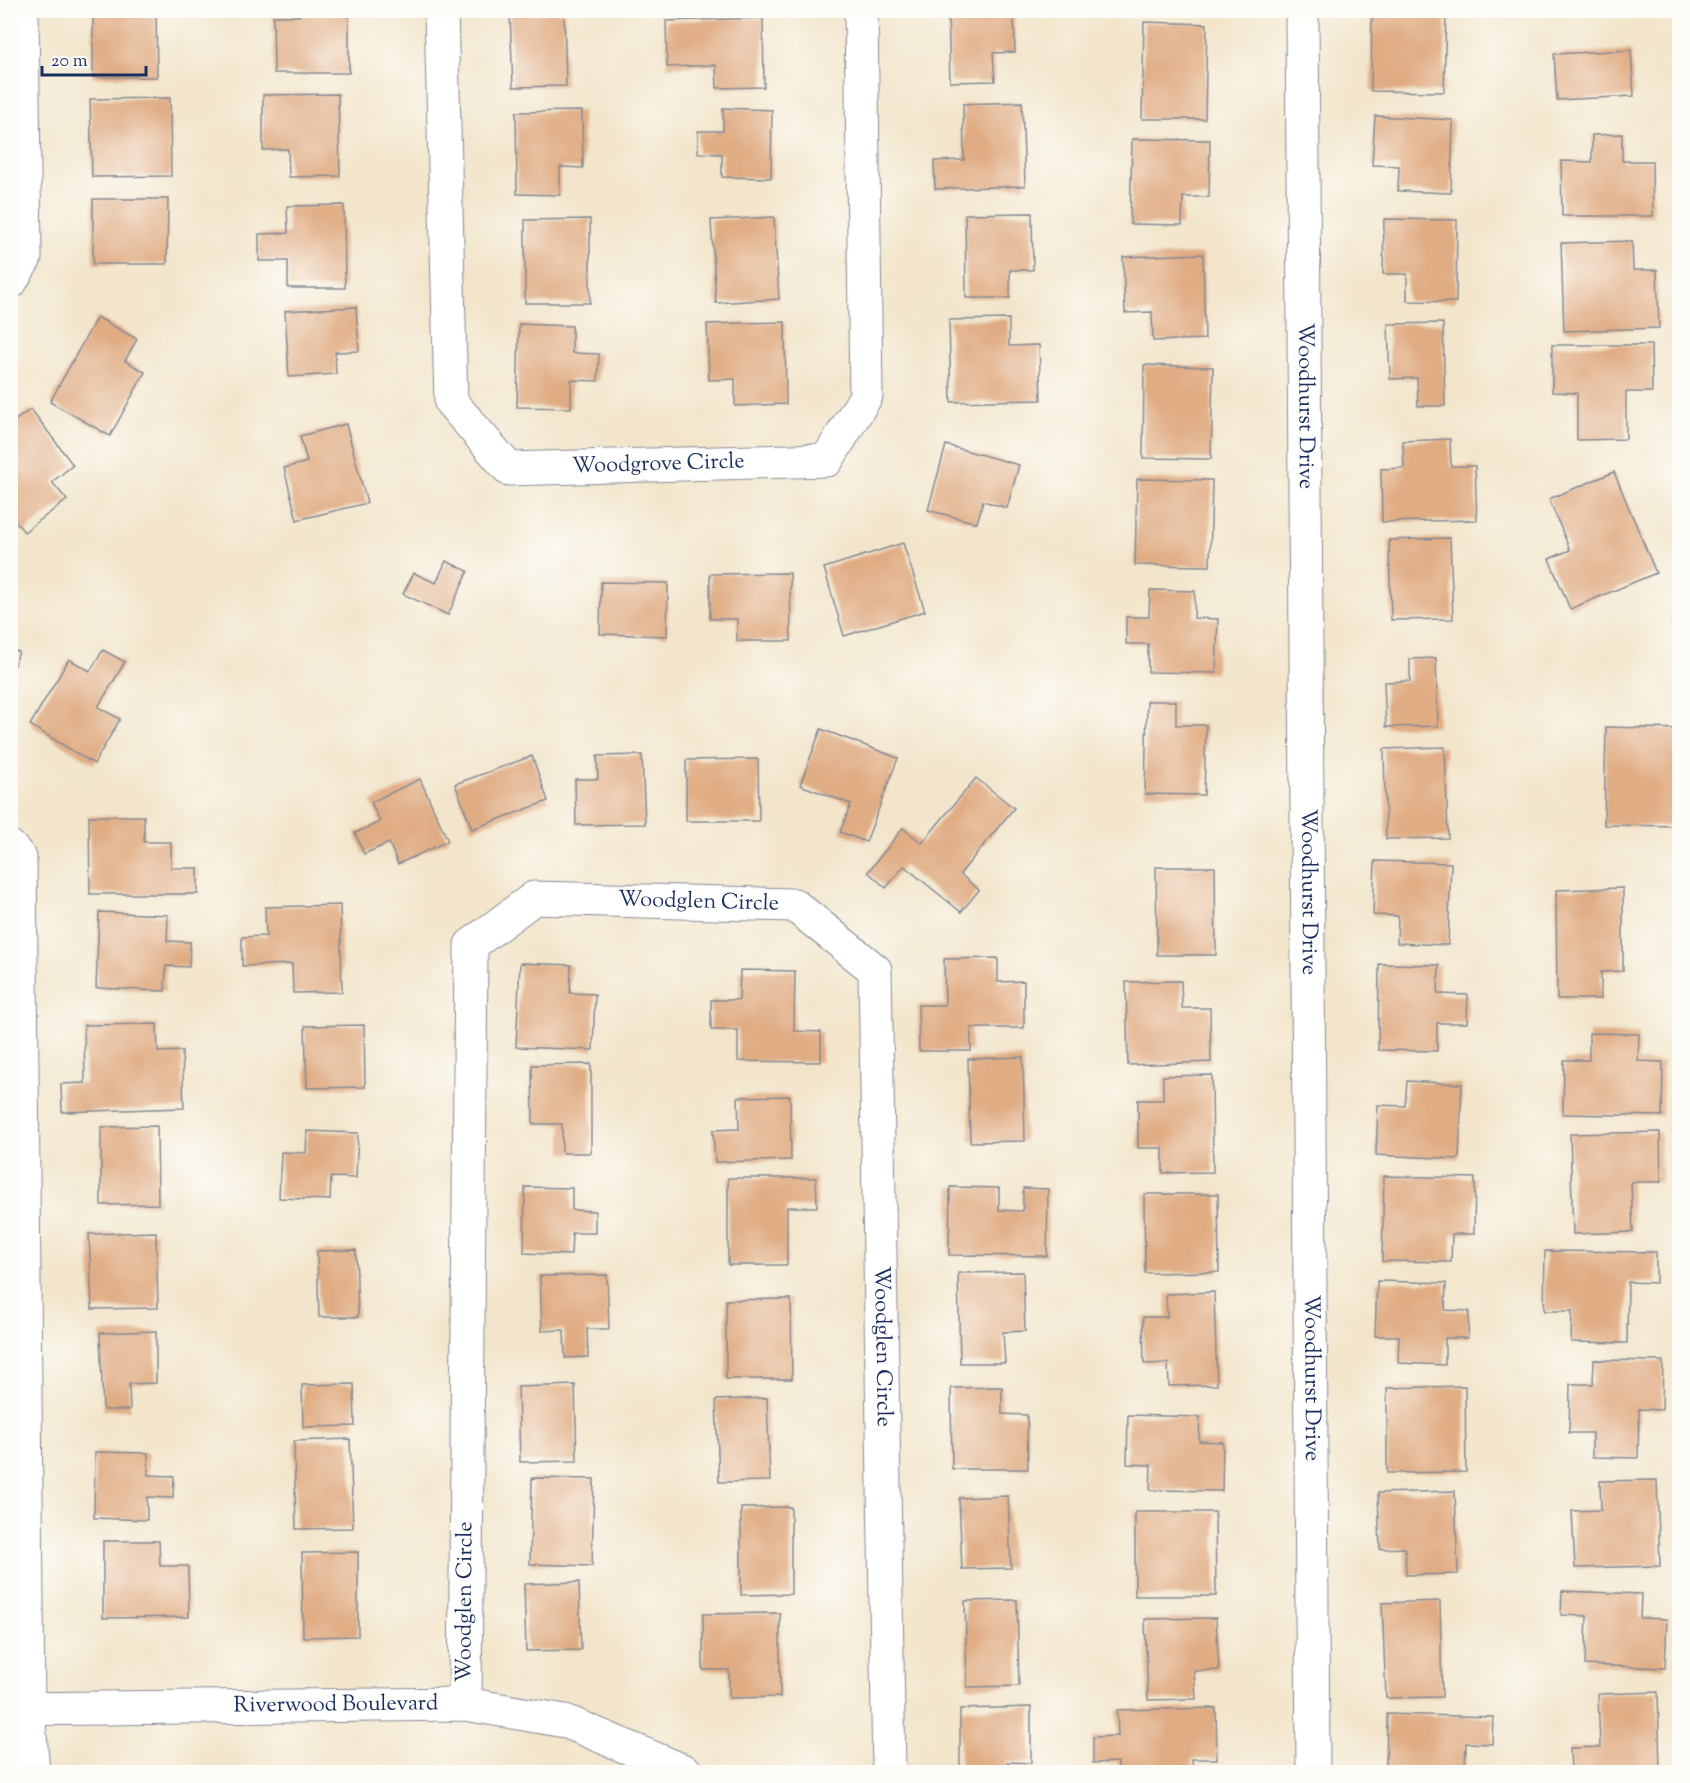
<svg xmlns="http://www.w3.org/2000/svg" width="1690" height="1783" font-family="'Sorts Mill Goudy',serif">
<style>
.building{fill:#e0ac83}
.lines{fill:none;stroke-linecap:round;stroke-linejoin:round}
.minor-casing{stroke:#868a94;stroke-width:35}
.minor{stroke:#fff;stroke-width:33}
.labels{text-anchor:middle;dominant-baseline:central;stroke-width:6;stroke-linejoin:round;paint-order:stroke}
.street-label{font-size:22px;fill:#1b2f5e;stroke:#fdfcf7}
</style>
<rect width="100%" height="100%" fill="#fdfcf7"/>
<filter id="ink" filterUnits="userSpaceOnUse"><feTurbulence type="fractalNoise" baseFrequency=".0167" numOctaves="2"/><feDisplacementMap in="SourceGraphic" scale="12" xChannelSelector="R" yChannelSelector="G"/><feConvolveMatrix kernelMatrix="1 2 1 2 8 2 1 2 1" color-interpolation-filters="sRGB"/></filter>
<filter id="wash" filterUnits="userSpaceOnUse"><feTurbulence type="fractalNoise" baseFrequency=".008" numOctaves="4" result="noise"/><feDisplacementMap in="SourceGraphic" scale="24" xChannelSelector="R" yChannelSelector="G"/><feGaussianBlur stdDeviation="1.35" result="paint"/><feColorMatrix in="noise" values="0 0 0 0 0 0 0 0 0 0 0 0 0 0 0 0 0 1.4 0 .05"/><feComposite in="paint" operator="in"/></filter>
<g filter="url(#wash)">
<rect width="100%" height="100%" fill="#f2e5cb"/>
<g id="blocks">
<g class="building">
<path d="M93 10H156L157 77H93Z"/>
<path d="M299 10H349V73H274L273 16H299Z"/>
<path d="M948 10H1014L1015 52 993 53 995 81 950 82Z"/>
<path d="M1372 10H1446L1444 92 1371 91Z"/>
<path d="M564 12 566 86 513 87 510 13Z"/>
<path d="M763 18 764 87 717 88 716 65 667 67 666 21Z"/>
<path d="M1144 22 1207 24 1205 119H1142Z"/>
<path d="M1631 50 1634 96 1557 100 1554 54Z"/>
<path d="M338 94 340 176 289 177 288 149 263 150V95Z"/>
<path d="M170 98 171 176 92 177 90 99Z"/>
<path d="M1022 102 1025 186 935 189 934 161 964 160 963 104Z"/>
<path d="M723 108 772 110 771 178 722 177V154L698 153V131H723Z"/>
<path d="M582 111 583 168 560 167V195L517 194 516 112Z"/>
<path d="M1375 116 1453 120 1451 193 1398 191 1399 166 1372 165Z"/>
<path d="M1622 134V161H1652L1653 216H1562L1561 161 1592 162V135Z"/>
<path d="M1132 139 1210 140 1209 197H1183L1182 225 1130 224Z"/>
<path d="M93 199H168L167 264H93Z"/>
<path d="M344 205 345 288H288V261H259V234L288 233 287 206Z"/>
<path d="M1032 213 1033 270H1010V298H966L965 214Z"/>
<path d="M774 217 779 299 716 303 711 220Z"/>
<path d="M590 219V303H525V220Z"/>
<path d="M1384 219 1457 220 1456 302 1407 301V274H1383Z"/>
<path d="M1632 241 1633 270H1657L1659 328 1564 331 1561 243Z"/>
<path d="M1203 254 1205 339 1153 341 1152 312 1125 313 1123 257Z"/>
<path d="M356 307 359 351 335 352 336 374 289 377 285 311Z"/>
<path d="M97 317 137 339 125 361 145 372 110 436 50 402Z"/>
<path d="M1009 319V346L1039 345 1041 400 951 402 949 320Z"/>
<path d="M785 322 786 404 735 406V379L709 380 707 324Z"/>
<path d="M1443 323 1445 406H1418L1417 378 1390 379 1388 324Z"/>
<path d="M519 324 572 326V353L599 354 598 381 571 380V408L517 407Z"/>
<path d="M1552 345H1651L1652 392H1626V439L1577 440V393L1552 392Z"/>
<path d="M1144 365 1213 367 1211 459 1143 458Z"/>
<path d="M31 409 73 465 52 482 67 500 24 532 10 514V424Z"/>
<path d="M346 424 367 503 297 520 284 468 307 462 300 436Z"/>
<path d="M1450 439 1451 466H1475L1477 520 1382 522 1381 469 1404 468 1403 441Z"/>
<path d="M946 445 1019 465 1007 508 983 501 977 523 928 510Z"/>
<path d="M1614 472 1656 573 1570 609 1549 559 1570 550 1549 499Z"/>
<path d="M1137 479 1212 480 1210 566 1135 565Z"/>
<path d="M1450 538 1453 619 1391 620 1389 540Z"/>
<path d="M903 543 925 611 844 636 824 568Z"/>
<path d="M446 561 468 571 448 615 403 594 414 573 436 583Z"/>
<path d="M790 573 791 641H737V619H710V574Z"/>
<path d="M601 582 668 583 667 636 600 634Z"/>
<path d="M1150 590 1195 591 1194 618 1218 619 1216 673 1148 672V644H1126V617H1149Z"/>
<path d="M1680 599V623L1672 621Z"/>
<path d="M10 649 19 652 11 675H10Z"/>
<path d="M103 650 125 662 98 707 120 719 94 764 30 725 69 659 90 671Z"/>
<path d="M1436 658 1438 726 1386 727 1384 682 1410 681V659Z"/>
<path d="M1147 701H1176V725H1206L1204 795 1145 794Z"/>
<path d="M1606 727 1680 729V826L1604 825Z"/>
<path d="M821 729 898 758 866 842 840 832 851 804 800 785Z"/>
<path d="M1445 747 1448 838 1386 839 1384 749Z"/>
<path d="M642 755 645 824 576 825 575 779H598L597 756Z"/>
<path d="M532 756 548 801 472 829 455 784Z"/>
<path d="M758 759 759 821H686V760Z"/>
<path d="M976 778 1014 808 960 874 979 890 961 912 904 866 886 888 868 872 903 828 922 843Z"/>
<path d="M420 779 448 841 398 864 389 843 364 854 355 833 380 822 371 802Z"/>
<path d="M89 816H144V842H171V868H198V894H90Z"/>
<path d="M1375 861 1451 863 1448 945 1397 943 1398 916 1373 915Z"/>
<path d="M1156 867H1215L1216 955H1157Z"/>
<path d="M1623 888V971L1601 972V999H1557L1556 890Z"/>
<path d="M340 905 342 992 293 993 292 964 242 966V937L266 936 265 907Z"/>
<path d="M99 912 168 915 167 941 190 942 189 967 166 966 165 991 96 988Z"/>
<path d="M998 958V982L1024 981V1028H971V1051H919L918 1005H945L944 959Z"/>
<path d="M520 963 571 965 570 993 595 994 593 1050 516 1047Z"/>
<path d="M1379 964 1439 965 1438 994 1468 995 1467 1023H1437V1051L1378 1050Z"/>
<path d="M740 970 795 971 794 1031 821 1032V1062L738 1061V1030H711V1000H739Z"/>
<path d="M1181 981 1182 1008H1210L1211 1062 1128 1065 1126 982Z"/>
<path d="M157 1024 158 1052 182 1051 184 1108 62 1112 61 1084 85 1083 84 1025Z"/>
<path d="M364 1025 365 1087 307 1088 305 1026Z"/>
<path d="M1589 1033 1639 1034 1638 1061 1663 1062 1662 1116 1563 1114 1564 1060H1589Z"/>
<path d="M1023 1057 1025 1141 970 1142 968 1059Z"/>
<path d="M591 1064V1153H562V1124H533L532 1065Z"/>
<path d="M1212 1075 1213 1172 1163 1173V1148H1138V1100H1163V1076Z"/>
<path d="M1407 1081 1462 1084 1459 1159 1376 1155 1378 1105 1405 1106Z"/>
<path d="M790 1096 791 1160 715 1162 713 1130 739 1129 738 1097Z"/>
<path d="M157 1126 158 1204 101 1205V1127Z"/>
<path d="M307 1131 358 1133 356 1178 331 1177 330 1200 279 1198 281 1152 306 1153Z"/>
<path d="M1660 1132 1661 1182H1631L1633 1232 1573 1234 1570 1134Z"/>
<path d="M1384 1176 1475 1178 1474 1234H1452L1451 1262 1382 1261Z"/>
<path d="M728 1178H816L817 1207H787V1265H728Z"/>
<path d="M525 1187 572 1188V1210L595 1211V1233H572L571 1255 524 1253Z"/>
<path d="M950 1187 999 1188V1210L1023 1211V1188L1048 1189 1047 1256 949 1255Z"/>
<path d="M1144 1194H1218L1219 1272 1145 1273Z"/>
<path d="M156 1232 158 1308 92 1309 89 1234Z"/>
<path d="M356 1250 358 1317H319L317 1251Z"/>
<path d="M1545 1251 1656 1252V1283L1628 1282 1627 1343 1571 1342 1572 1311H1544Z"/>
<path d="M1023 1272 1025 1331 1003 1332 1005 1363H960L958 1273Z"/>
<path d="M607 1275 609 1329H587L588 1357 565 1358 564 1330 542 1331 540 1276Z"/>
<path d="M1377 1281 1446 1283 1445 1310 1469 1311 1468 1338H1445V1365L1398 1363 1399 1336H1375Z"/>
<path d="M1214 1292 1217 1385 1169 1386 1168 1363 1144 1364 1143 1317H1167L1166 1294Z"/>
<path d="M791 1299 792 1379H726V1300Z"/>
<path d="M156 1331V1383L129 1384 130 1410H103L100 1333Z"/>
<path d="M1594 1360 1663 1361 1662 1410 1639 1409 1638 1458 1592 1457V1433H1569L1570 1384H1593Z"/>
<path d="M354 1384 355 1426 303 1427 302 1385Z"/>
<path d="M575 1385 577 1461 520 1462 518 1387Z"/>
<path d="M1465 1386 1466 1472 1387 1473V1388Z"/>
<path d="M1002 1387V1414L1027 1415 1028 1469H952L951 1388Z"/>
<path d="M767 1398 770 1481 719 1482 716 1400Z"/>
<path d="M1128 1415 1200 1417 1199 1441 1223 1442 1222 1491 1150 1490 1151 1465 1127 1464Z"/>
<path d="M350 1439 353 1528 296 1529 294 1441Z"/>
<path d="M95 1452 148 1453V1475L174 1476 173 1498 147 1497V1520L94 1518Z"/>
<path d="M532 1478 594 1479 592 1566 530 1564Z"/>
<path d="M1657 1480 1660 1566 1575 1568 1572 1511 1601 1510 1600 1481Z"/>
<path d="M1455 1491 1458 1574 1406 1575 1405 1548 1380 1549 1378 1493Z"/>
<path d="M1008 1496 1011 1568 962 1569 959 1498Z"/>
<path d="M791 1507V1594L741 1595V1508Z"/>
<path d="M1135 1512H1215L1216 1596H1135Z"/>
<path d="M103 1541H159L160 1566H188L189 1617 103 1618Z"/>
<path d="M358 1552V1636L303 1637 302 1553Z"/>
<path d="M579 1582 581 1650 526 1651 524 1584Z"/>
<path d="M1562 1591 1641 1594 1640 1618 1667 1619 1665 1668 1585 1665 1587 1616 1561 1615Z"/>
<path d="M1017 1600 1019 1686 967 1687 965 1601Z"/>
<path d="M1440 1601 1442 1697 1386 1698 1382 1603Z"/>
<path d="M780 1613V1697L729 1698V1670H703V1614Z"/>
<path d="M1216 1618 1219 1670 1194 1671 1196 1699 1148 1700 1145 1619Z"/>
<path d="M1658 1692 1660 1772H1571L1570 1748 1600 1747 1598 1694Z"/>
<path d="M1031 1707V1763L1007 1762V1772H960V1709Z"/>
<path d="M1216 1708 1217 1759H1192L1193 1772H1118V1762L1093 1763V1737L1118 1736 1117 1710Z"/>
<path d="M1387 1714 1493 1717 1492 1744 1466 1743 1465 1772H1412V1770L1386 1769Z"/>
</g>
</g>
</g>
<g filter="url(#ink)">
<use href="#blocks" fill-opacity="0" stroke="#868a94" stroke-width="1.5"/>
<g class="lines">
<defs>
<g id="minor">
<path id="s1" d="M441 10 451 402 509 469 827 460 866 396 861 10"/>
<path id="s2" d="M1302 10 1313 1772"/>
<path d="M10 283 25 258 22 10"/>
<path d="M10 847 20 858 28 1709 33 1772"/>
<path id="s3" d="M465 1704 471 945 534 898 794 905 875 970 889 1772"/>
<path id="s4" d="M10 1709 465 1704 565 1721 686 1772"/>
</g>
</defs>
<use href="#minor" class="minor-casing"/>
<use href="#minor" class="minor"/>
</g>
</g>
<g class="labels">
<g class="street-label">
<text stroke="none"><textPath href="#s2" startOffset="396">Woodhurst Drive</textPath></text>
<text stroke="none"><textPath href="#s1" startOffset="630">Woodgrove Circle</textPath></text>
<text stroke="none"><textPath href="#s2" startOffset="882">Woodhurst Drive</textPath></text>
<text stroke="none"><textPath href="#s3" startOffset="1002">Woodglen Circle</textPath></text>
<text stroke="none"><textPath href="#s3" startOffset="1578">Woodglen Circle</textPath></text>
<text stroke="none"><textPath href="#s2" startOffset="1368">Woodhurst Drive</textPath></text>
<text stroke="none"><textPath href="#s3" startOffset="102">Woodglen Circle</textPath></text>
<text stroke="none"><textPath href="#s4" startOffset="326">Riverwood Boulevard</textPath></text>
</g>
</g>
<rect width="1690" height="1783" fill="none" stroke="#fdfcf7" stroke-width="36"/>
<path d="M42 66v9h104v-9" fill="none" stroke="#1b2f5e" stroke-width="3"/>
<text x="51" y="66" font-size="18" fill="#1b2f5e" stroke="#fdfcf7" stroke-width="4.5" paint-order="stroke">20 m</text>
</svg>
